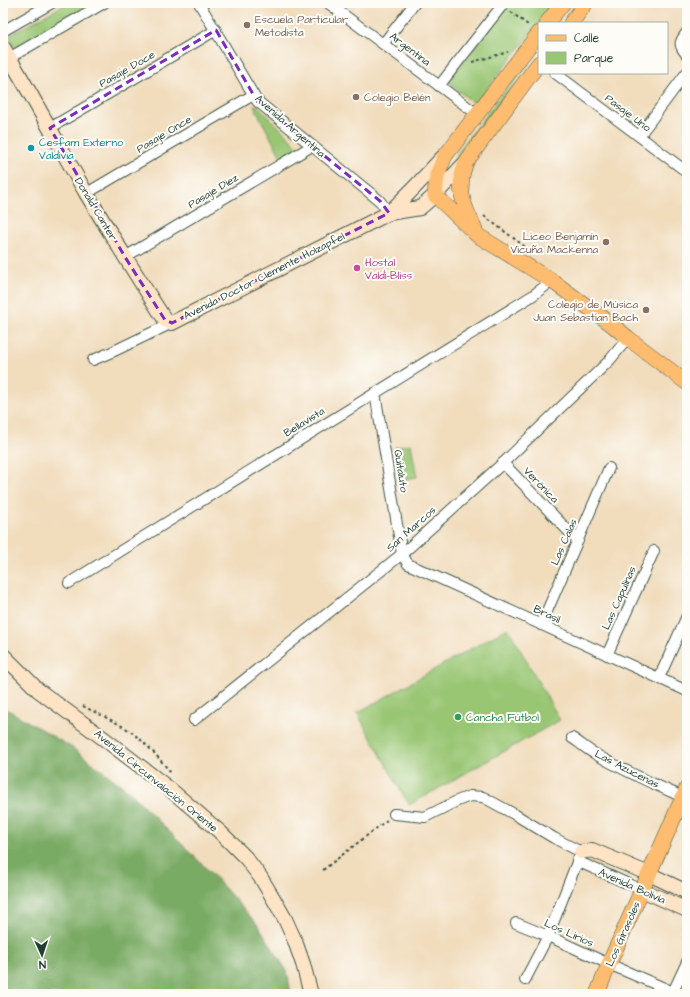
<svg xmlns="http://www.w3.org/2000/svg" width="690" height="997" font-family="'Architects Daughter',sans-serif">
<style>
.green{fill:#99c673;stroke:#5c8254}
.forest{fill:#7aab65;stroke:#4c744c}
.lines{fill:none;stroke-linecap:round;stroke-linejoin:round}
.street-casing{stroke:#3e5548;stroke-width:12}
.secondary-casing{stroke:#3e5548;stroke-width:16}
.primary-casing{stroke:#3e5548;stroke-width:16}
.path{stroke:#3e5548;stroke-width:2;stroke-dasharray:3 3;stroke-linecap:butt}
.street{stroke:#fff;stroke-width:10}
.secondary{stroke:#fee4c5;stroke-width:14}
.primary{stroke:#fdbc6f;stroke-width:15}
.marked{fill:none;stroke:#7b2cbf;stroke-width:3;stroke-dasharray:8 5;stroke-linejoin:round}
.education-dot{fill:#8d6e63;stroke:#fdfcf7;stroke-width:1.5}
.culture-dot{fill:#0f9aa8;stroke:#fdfcf7;stroke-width:1.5}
.hotel-dot{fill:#d1479c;stroke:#fdfcf7;stroke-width:1.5}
.leisure-dot{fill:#2e9e5b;stroke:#fdfcf7;stroke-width:1.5}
.labels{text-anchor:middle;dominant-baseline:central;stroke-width:4;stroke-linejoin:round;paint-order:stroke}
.education-label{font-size:11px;fill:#785e54;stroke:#fdfcf7;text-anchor:start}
.street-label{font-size:11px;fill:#1f3d34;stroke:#fdfcf7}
.culture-label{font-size:11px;fill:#0d838f;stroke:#fdfcf7;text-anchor:start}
.hotel-label{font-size:11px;fill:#b23c85;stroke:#fdfcf7;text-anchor:start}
.leisure-label{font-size:11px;fill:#27864d;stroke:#fdfcf7;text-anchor:start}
</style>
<rect width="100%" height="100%" fill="#fdfcf7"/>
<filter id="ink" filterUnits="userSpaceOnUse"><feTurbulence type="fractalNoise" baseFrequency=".025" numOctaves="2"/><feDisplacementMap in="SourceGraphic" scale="8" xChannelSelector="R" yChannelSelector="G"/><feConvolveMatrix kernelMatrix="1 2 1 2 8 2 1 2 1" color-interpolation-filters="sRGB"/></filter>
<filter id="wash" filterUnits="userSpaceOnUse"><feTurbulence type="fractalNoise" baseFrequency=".012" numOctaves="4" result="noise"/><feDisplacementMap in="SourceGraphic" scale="16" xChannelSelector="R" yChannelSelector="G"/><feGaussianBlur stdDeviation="0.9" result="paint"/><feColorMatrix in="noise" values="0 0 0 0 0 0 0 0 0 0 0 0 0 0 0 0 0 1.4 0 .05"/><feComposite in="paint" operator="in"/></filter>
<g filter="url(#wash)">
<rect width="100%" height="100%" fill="#f1dcbc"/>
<g class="green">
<path d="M67 3H93L17 48 12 44 10 35Z"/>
<path d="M508 3H555L479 99 472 102 448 82Z"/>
<path d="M527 62 529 64 528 66 460 156 458 158 456 156 457 153 525 64Z"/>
<path d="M257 105 300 148 282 159 254 106Z"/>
<path d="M411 444 417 477 401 480 395 447Z"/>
<path d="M508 628 560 720 409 805 357 713Z"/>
</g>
<path class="forest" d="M3 707 71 747 129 791 211 873 258 925 287 971 291 994H3Z"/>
</g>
<g filter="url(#ink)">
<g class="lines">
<defs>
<g id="street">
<path d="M199 3 257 101 380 201 389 213"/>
<path d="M328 3 477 114"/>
<path d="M3 31 52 3"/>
<path d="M687 32C679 42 678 45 687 55"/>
<path d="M383 44 415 3"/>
<path d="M9 58 104 3"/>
<path d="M555 73 687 172"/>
<path d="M439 86 504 3"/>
<path d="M50 128 216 30"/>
<path d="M639 136 687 72"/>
<path d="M87 193 253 95"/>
<path d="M125 257 312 146"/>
<path d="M93 360 114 351 172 323"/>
<path d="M375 393 402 554 408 564 687 691"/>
<path d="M503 463 578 541"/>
<path d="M69 583 532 296 552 281"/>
<path d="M541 625 609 468"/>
<path d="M607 655 654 551"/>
<path d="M659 678 687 616"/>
<path d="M194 720 402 554 503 463 609 361 628 338"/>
<path d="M572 738C579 742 585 748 592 752 621 770 656 785 687 799"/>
<path d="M394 814 425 817 457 801 470 796 483 797 514 814 554 838 581 852 548 936 525 980"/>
<path d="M577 861 642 890"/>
<path d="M516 923 548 936 609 964 678 994"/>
<path d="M672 994 687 962"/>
</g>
<g id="secondary">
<path d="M3 47C32 95 58 144 86 193 112 236 138 278 165 320L172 323 389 213 420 208 435 195 466 162"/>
<path d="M389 213 414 188 443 157"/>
<path d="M3 655 38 690 107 741 171 790 220 832 246 858 261 878 273 898 285 919 295 941 303 964 311 994"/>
<path d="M581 852 592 850 649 874 687 892"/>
<path d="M642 890 687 910"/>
</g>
<g id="primary">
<path d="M547 23 563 3"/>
<path d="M571 23 586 3"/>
<path d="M539 33 445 156 437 175 435 195 477 235 552 281 610 323 628 338 687 383"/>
<path d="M475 229C463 204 456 189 466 162L539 63"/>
<path d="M597 994 609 964 687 788"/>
</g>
</defs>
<use href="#street" class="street-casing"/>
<use href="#secondary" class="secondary-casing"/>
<use href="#primary" class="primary-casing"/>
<g class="path">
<path d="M511 12 528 25"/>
<path d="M472 62 508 52"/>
<path d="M484 216 528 249"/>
<path d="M83 706C98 714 115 721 130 731 146 743 159 758 172 774"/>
<path d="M323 870 387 820"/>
</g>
<use href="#street" class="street"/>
<use href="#secondary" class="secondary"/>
<use href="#primary" class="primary"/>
</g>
</g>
<path class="marked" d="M216 30 257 101 380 201 389 213 172 323 165 320 125 257 50 128Z"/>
<g class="education-dot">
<circle cx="247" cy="25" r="4"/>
<circle cx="356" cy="97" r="4"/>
<circle cx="606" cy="242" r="4"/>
<circle cx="646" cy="310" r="4"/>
</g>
<circle class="culture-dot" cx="31" cy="148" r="4"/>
<circle class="hotel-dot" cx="357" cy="268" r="4"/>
<circle class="leisure-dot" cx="458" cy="717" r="4"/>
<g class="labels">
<g class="education-label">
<text x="255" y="19">Escuela Particular<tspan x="255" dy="13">Metodista</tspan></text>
<text x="364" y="97">Colegio Belén</text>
<text x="598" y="236" text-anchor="end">Liceo Benjamín<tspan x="598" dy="13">Vicuña Mackenna</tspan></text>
<text x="638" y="304" text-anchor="end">Colegio de Música<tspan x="638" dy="13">Juan Sebastian Bach</tspan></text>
</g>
<g class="street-label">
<text transform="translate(410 49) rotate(37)">Argentina</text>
<text transform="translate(127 69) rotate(-30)">Pasaje Doce</text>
<text transform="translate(628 113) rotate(37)">Pasaje Uno</text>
<text transform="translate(290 126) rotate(41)">Avenida Argentina</text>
<text transform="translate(164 134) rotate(-31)">Pasaje Once</text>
<text transform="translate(213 191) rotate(-31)">Pasaje Diez</text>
<text transform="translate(96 209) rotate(59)">Donald Canter</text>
<text transform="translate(264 276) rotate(-27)">Avenida Doctor Clemente Holzapfel</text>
<text transform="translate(304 422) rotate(-32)">Bellavista</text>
<text transform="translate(401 471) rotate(81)">Quitaluto</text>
<text transform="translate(541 485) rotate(46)">Verónica</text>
<text transform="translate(411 529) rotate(-42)">San Marcos</text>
<text transform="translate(564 542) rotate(-66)">Las Calas</text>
<text transform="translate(619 598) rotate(-66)">Las Capulinas</text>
<text transform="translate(547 614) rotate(25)">Brasil</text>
<text transform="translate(627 769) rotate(27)">Las Azucenas</text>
<text transform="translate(156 781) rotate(39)">Avenida Circunvalación Oriente</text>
<text transform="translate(632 886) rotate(24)">Avenida Bolivia</text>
<text transform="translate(569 933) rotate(24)">Los Lirios</text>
<text transform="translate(623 934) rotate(-66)">Los Girasoles</text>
</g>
<g class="culture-label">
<text x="39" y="142">Cesfam Externo<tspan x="39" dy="13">Valdivia</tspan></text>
</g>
<g class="hotel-label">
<text x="365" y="262">Hostal<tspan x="365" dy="13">Valdi-Bliss</tspan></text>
</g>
<g class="leisure-label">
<text x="466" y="717">Cancha Fútbol</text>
</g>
</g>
<rect width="690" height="997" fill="none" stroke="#fdfcf7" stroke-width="16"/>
<rect x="538" y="22" width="130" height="52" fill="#fdfcf7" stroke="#a4b0a9"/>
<rect x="546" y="35" width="20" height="6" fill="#fdbc6f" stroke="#a4b0a9"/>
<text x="574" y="42" font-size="12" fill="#1f3d34">Calle</text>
<rect x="546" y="52" width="20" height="12" fill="#99c673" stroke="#a4b0a9"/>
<text x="574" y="62" font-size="12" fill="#1f3d34">Parque</text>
<g transform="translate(42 955) rotate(177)" stroke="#fdfcf7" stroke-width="3" paint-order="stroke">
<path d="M0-3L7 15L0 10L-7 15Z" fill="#1f3d34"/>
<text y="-6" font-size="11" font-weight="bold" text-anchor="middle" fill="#1f3d34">N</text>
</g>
</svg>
